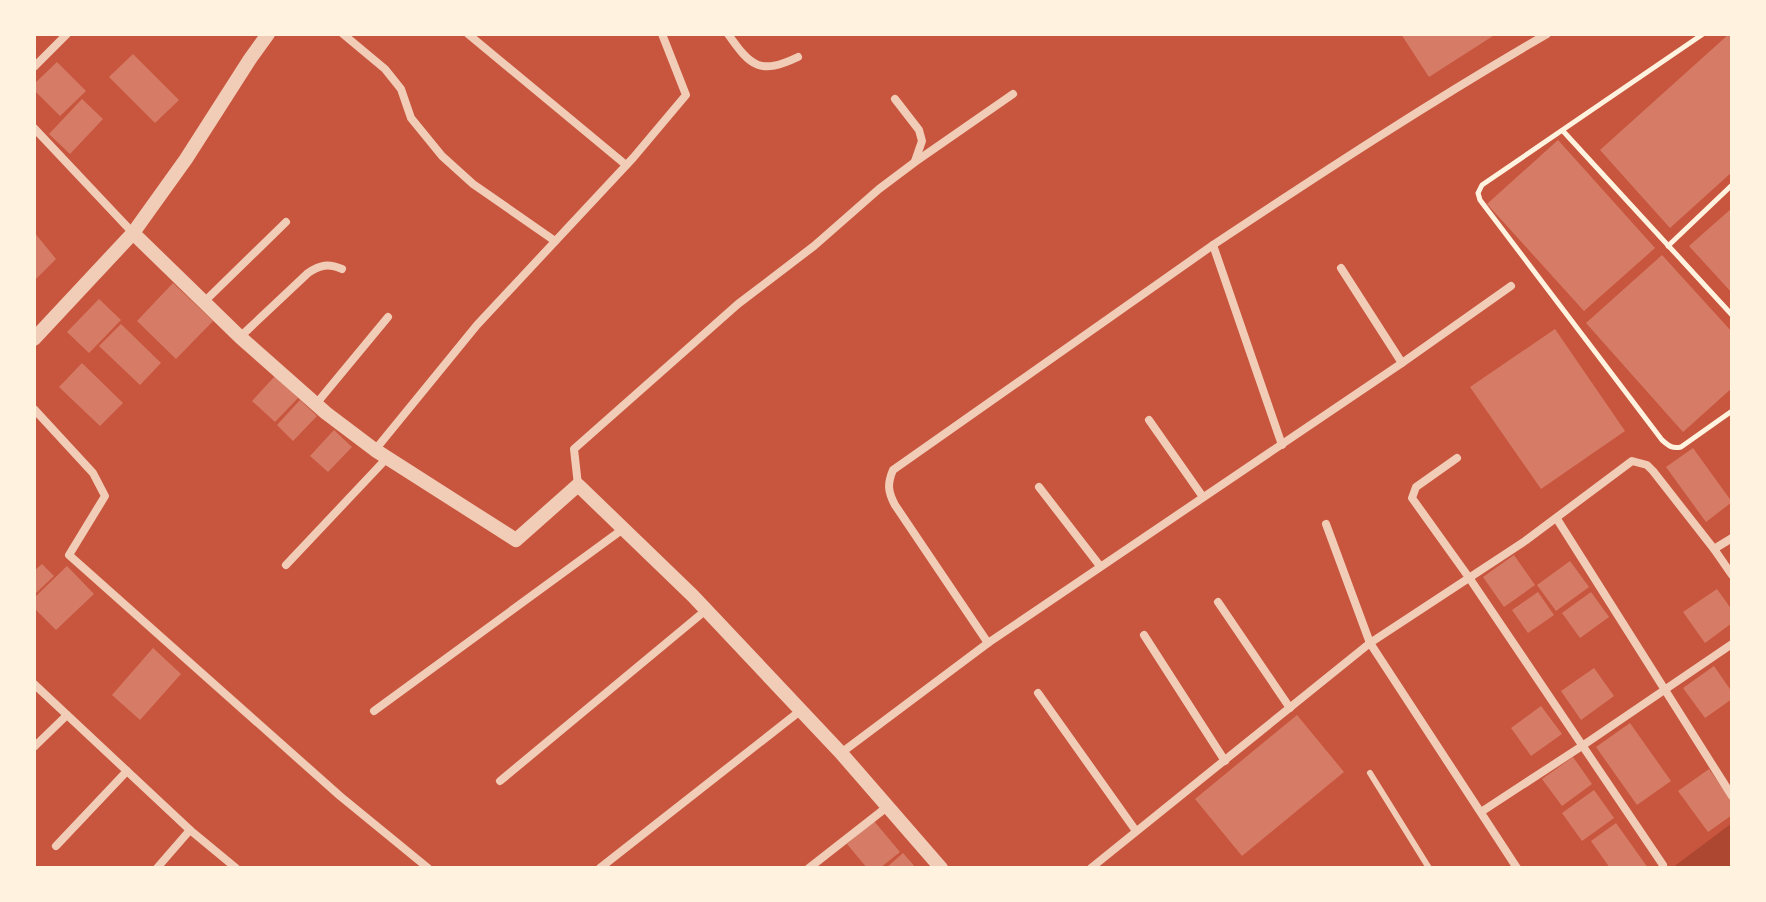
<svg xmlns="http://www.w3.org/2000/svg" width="1766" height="902" font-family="Quicksand,sans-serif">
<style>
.green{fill:#ae4732}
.building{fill:#d67c66}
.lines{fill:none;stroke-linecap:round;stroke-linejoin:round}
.path{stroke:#fff3e0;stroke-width:5}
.service{stroke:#f1ccb7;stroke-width:6}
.minor{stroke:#f1ccb7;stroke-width:8}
.tertiary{stroke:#f1ccb7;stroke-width:14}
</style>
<rect width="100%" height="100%" fill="#c8553d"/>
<path class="green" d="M1732 823V868H1672Z"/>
<g class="building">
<path d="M1401 34H1496L1429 77Z"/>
<path d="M1729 34H1732V172L1670 228 1600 150Z"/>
<path d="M133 54 179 100 155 123 109 77Z"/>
<path d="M57 62 86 91 60 116 34 90V84Z"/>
<path d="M82 99 103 119 70 154 49 134Z"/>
<path d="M1558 140 1655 248 1584 311 1487 204Z"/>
<path d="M1732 208V293L1689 246Z"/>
<path d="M34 232 56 259 34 281Z"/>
<path d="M1662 255 1732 332V388L1683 432 1586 323Z"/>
<path d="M173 283 213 321 176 359 137 321Z"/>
<path d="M99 299 121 320 89 353 67 332Z"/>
<path d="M121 324 161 363 140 385 99 346Z"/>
<path d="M1555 329 1625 431 1541 489 1470 387Z"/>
<path d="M82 363 123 403 100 426 59 387Z"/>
<path d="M275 376 298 398 275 422 252 401Z"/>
<path d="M300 400 317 416 293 441 277 425Z"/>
<path d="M334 430 352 447 328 472 310 456Z"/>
<path d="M1693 448 1732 502 1706 522 1666 467Z"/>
<path d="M1514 555 1535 585 1504 607 1483 577Z"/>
<path d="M1570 561 1589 587 1556 611 1537 585Z"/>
<path d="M42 564 54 576 34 595V571Z"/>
<path d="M67 566 94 594 56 630 34 608V598Z"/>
<path d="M1717 589 1732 610V623L1705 643 1683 612Z"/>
<path d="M1538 592 1554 615 1528 633 1512 610Z"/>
<path d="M1591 592 1609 617 1580 638 1562 613Z"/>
<path d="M153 648 181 674 140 720 112 695Z"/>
<path d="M1714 666 1732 692V699L1705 718 1683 688Z"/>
<path d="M1594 668 1614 696 1581 720 1561 691Z"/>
<path d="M1541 706 1562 734 1531 756 1511 728Z"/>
<path d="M1297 715 1344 772 1242 856 1195 799Z"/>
<path d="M1630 723 1671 781 1637 805 1596 747Z"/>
<path d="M1573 757 1592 784 1562 806 1542 779Z"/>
<path d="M1709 769 1732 801V815L1708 832 1678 791Z"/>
<path d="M1594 790 1614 818 1582 841 1562 813Z"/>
<path d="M874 821 900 852 880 868H867L847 844Z"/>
<path d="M1616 823 1648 868H1610L1591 841Z"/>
<path d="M903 853 916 868H886Z"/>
</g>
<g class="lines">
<g class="path">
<path d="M1703 34 1482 185 1478 193 1480 200 1662 440C1669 446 1672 449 1681 447L1732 411"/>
<path d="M1563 131 1732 315"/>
<path d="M1668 246 1732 185"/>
</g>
<path class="service" d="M1370 773 1429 868"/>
<g class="minor">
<path d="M343 34 385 69 401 89 411 118 442 156 473 184 555 241"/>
<path d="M468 34 626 165"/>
<path d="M728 34C751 67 760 75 798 57"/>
<path d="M34 67 67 34"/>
<path d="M895 99 919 130 922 141 915 161"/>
<path d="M34 128 133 233"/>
<path d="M1341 268 1402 363"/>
<path d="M204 302 286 222"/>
<path d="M240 337 308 273C320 265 328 263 342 269"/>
<path d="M316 404 388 317"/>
<path d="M34 409 93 473 105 496 69 555 340 796 428 868"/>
<path d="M1149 420 1203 497"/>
<path d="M1282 445 1213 245C1323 172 1433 100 1547 34"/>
<path d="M375 450 477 325 633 158 686 95 662 34"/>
<path d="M1457 458 1416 487 1412 498 1470 579 1663 865"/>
<path d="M578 485 574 449 738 304 814 246 879 189 915 162 1013 94"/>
<path d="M1039 487 1100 566"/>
<path d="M1557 519 1732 796"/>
<path d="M1326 524 1370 643 1517 868"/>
<path d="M1714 549 1732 538"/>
<path d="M286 565 387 458"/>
<path d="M1218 602 1290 708"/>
<path d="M1144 635 1225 761"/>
<path d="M988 643 895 505C888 492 887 484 893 470L1213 245"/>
<path d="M34 684 190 830 236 868"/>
<path d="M1038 693 1136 831"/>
<path d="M374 711 623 529"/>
<path d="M34 747 67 715"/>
<path d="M841 753 988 643 1402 363 1511 286"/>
<path d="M500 781 706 610"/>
<path d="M1481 812 1582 746 1732 644"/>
<path d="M56 846 127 771"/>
<path d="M157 868 190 830"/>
<path d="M600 868 800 711"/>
<path d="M809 868 887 807"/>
<path d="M1091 868 1370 643 1525 541 1632 461 1647 465 1653 471 1714 549 1732 575"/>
</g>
<g class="tertiary">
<path d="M133 233 240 337 326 413 375 450 516 540 578 485 693 596 841 753 941 868"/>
<path d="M34 339 133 233 186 159 250 59 268 34"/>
</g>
</g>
<rect width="1766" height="902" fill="none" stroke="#fff3e0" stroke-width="72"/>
</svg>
